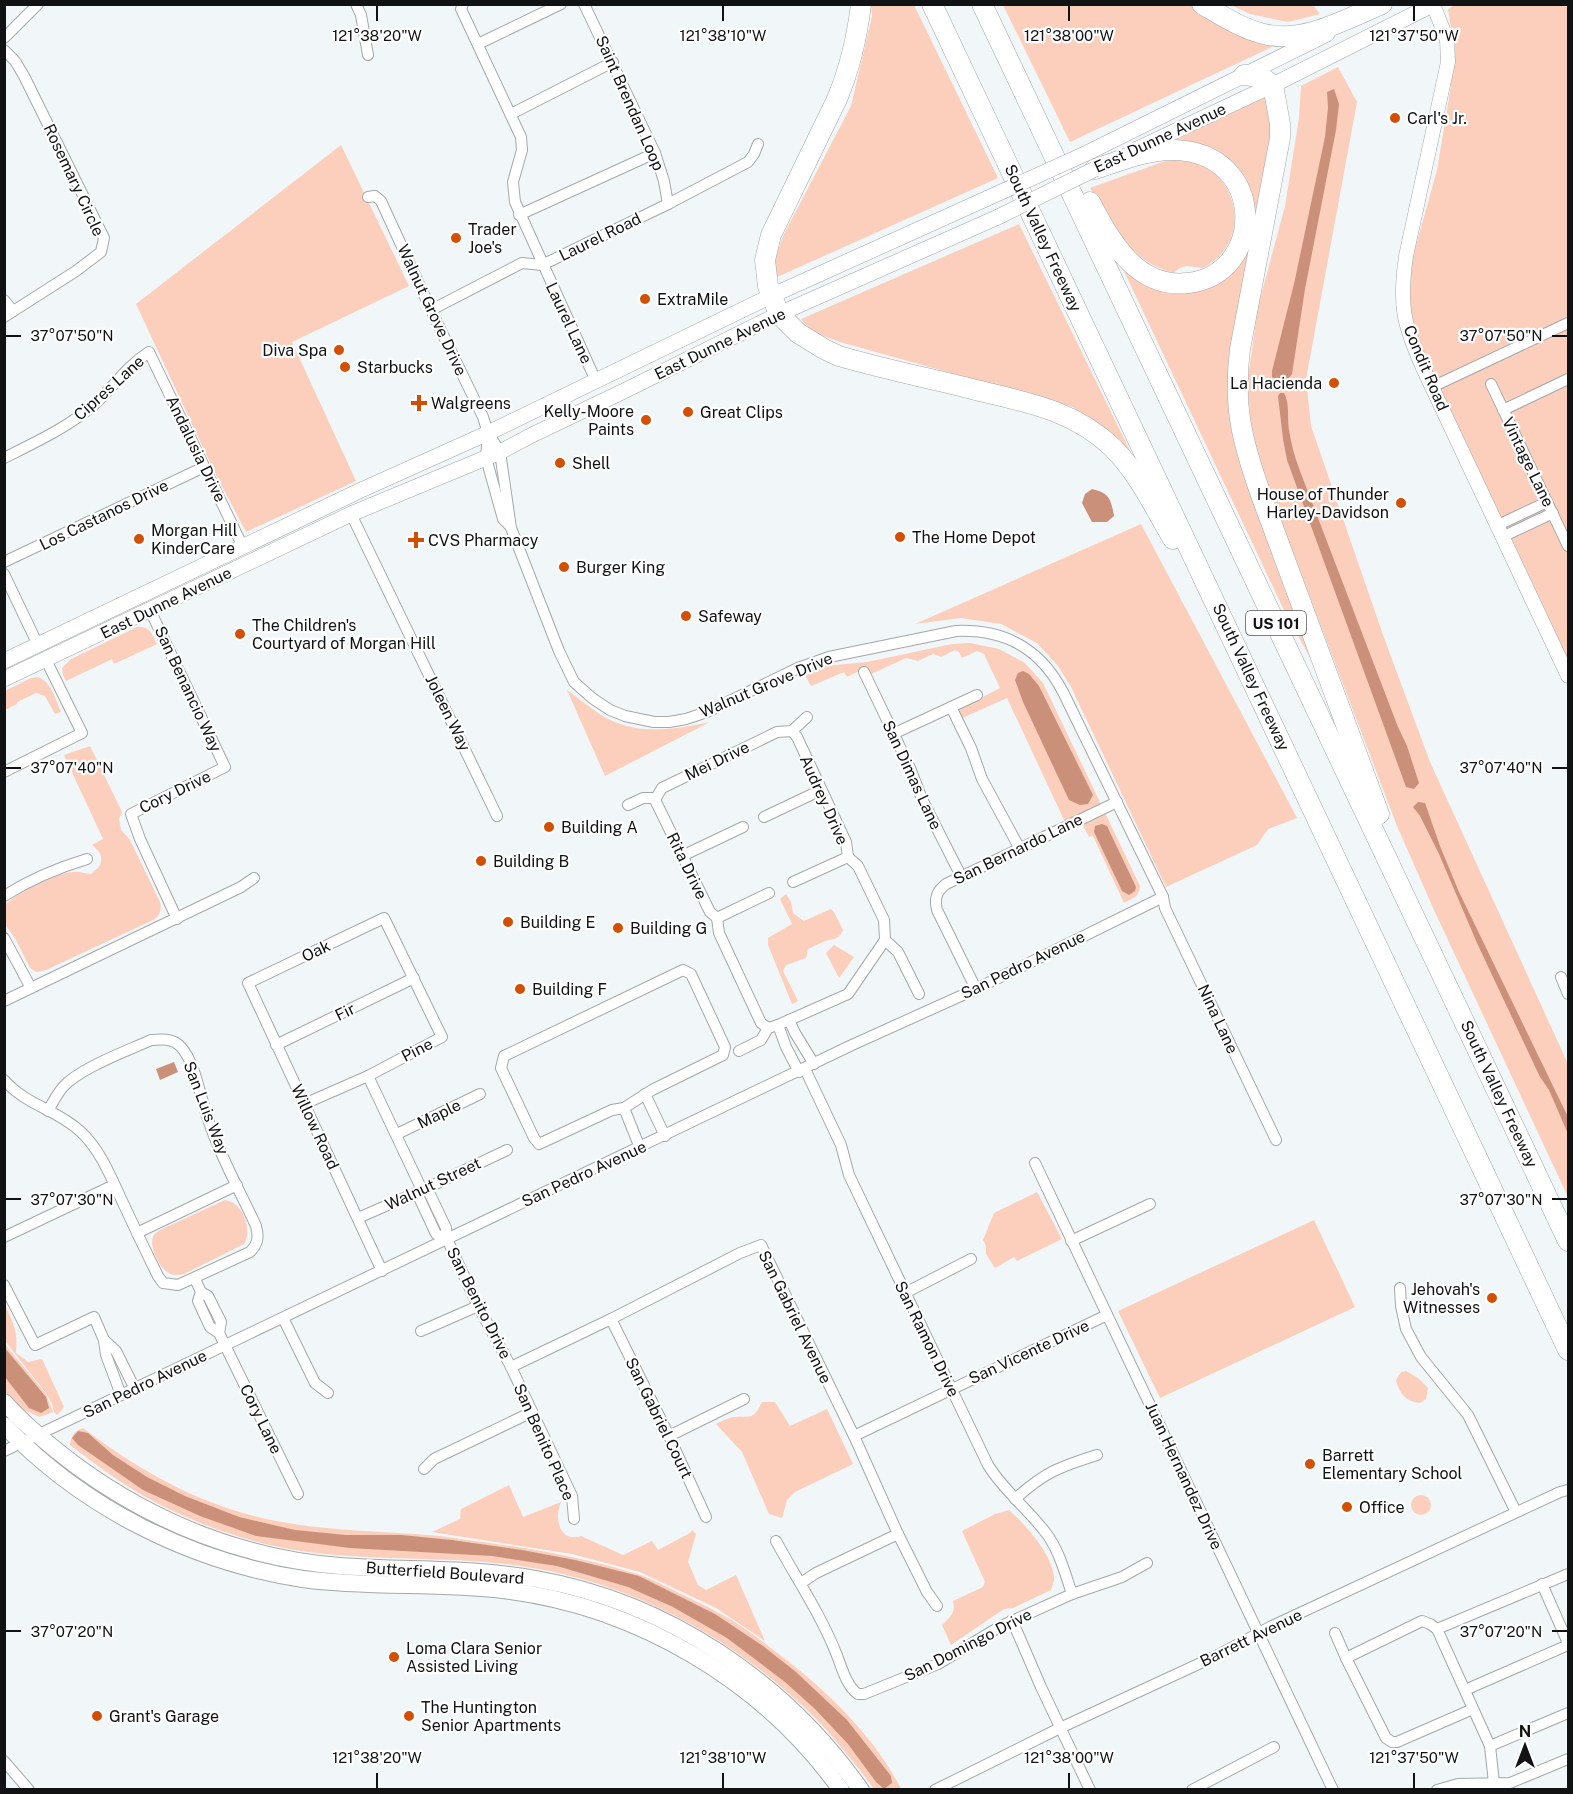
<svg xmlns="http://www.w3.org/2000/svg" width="1573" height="1794" font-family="'Public Sans',sans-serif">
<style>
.green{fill:#fccebc}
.water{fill:#cb907a}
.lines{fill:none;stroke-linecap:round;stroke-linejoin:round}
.minor-casing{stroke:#a3a8a9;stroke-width:12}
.tertiary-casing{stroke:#a3a8a9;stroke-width:15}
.secondary-casing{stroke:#a3a8a9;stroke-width:16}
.primary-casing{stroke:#a3a8a9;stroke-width:18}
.motorway-casing{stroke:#a3a8a9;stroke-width:21}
.minor{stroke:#fff;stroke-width:10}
.tertiary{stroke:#fff;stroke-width:14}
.secondary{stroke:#fff;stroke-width:15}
.primary{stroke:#fff;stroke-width:16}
.motorway{stroke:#fff;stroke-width:20}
.secondary-bridge-casing{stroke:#a3a8a9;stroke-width:16;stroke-linecap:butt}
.secondary-bridge{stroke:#fff;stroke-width:15}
.ticks{fill:none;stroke:#111213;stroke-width:2}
.poi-dot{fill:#d34f03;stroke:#fff;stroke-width:2}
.labels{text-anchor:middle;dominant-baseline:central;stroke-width:4.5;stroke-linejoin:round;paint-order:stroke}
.shield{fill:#fff;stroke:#58595a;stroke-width:1.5}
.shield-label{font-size:15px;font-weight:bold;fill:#111213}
.street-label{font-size:16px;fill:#111213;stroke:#fff}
.poi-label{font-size:16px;fill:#111213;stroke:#fff;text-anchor:start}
.ticks-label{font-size:15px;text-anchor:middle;fill:#111213;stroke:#fff;stroke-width:4.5;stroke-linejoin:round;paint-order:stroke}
</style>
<rect width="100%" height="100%" fill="#f1f7f8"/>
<g class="green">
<path d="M1456 4 1568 5V664L1410 335 1407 278 1437 170 1451 86 1452 36 1448 9Z"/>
<path d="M871 5H914L998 178 777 277 773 264 784 234 851 106 872 16Z"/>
<path d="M1003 5H1191L1272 47 1070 142Z"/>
<path d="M1231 5H1313L1320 14 1288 22 1250 14Z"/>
<path d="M1338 67 1357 102 1306 379 1311 426 1383 635 1430 762 1568 1064V1197L1434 910 1397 826 1254 450 1247 385 1258 307 1285 206 1299 118 1301 86Z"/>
<path d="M1267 94 1273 135 1229 406 1239 461 1323 674 1320 676 1283 608 1123 269 1154 286 1237 263 1236 169C1215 150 1202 145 1174 141Z"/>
<path d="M341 145 409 286 292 342 356 481 246 532 213 469 136 304Z"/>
<path d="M1180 160C1238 163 1256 241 1203 268 1192 267 1183 263 1174 273 1128 261 1113 225 1090 188L1165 161Z"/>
<path d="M1019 224 1132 455 1073 407 840 342 813 332 801 319Z"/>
<path d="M1141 524 1297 818 1268 829 1257 845 1166 887 1071 687 1058 666 1037 643 1001 624 961 618 915 624Z"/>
<path d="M137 627C150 626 152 634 157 644L114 664 112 659 66 681 63 675 62 668 71 659Z"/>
<path d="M970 643 999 649 1025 663 1043 683 1140 886C1139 897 1133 898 1124 903L1093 836 1089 837 1078 816 1065 822 1007 698 962 718 958 710 1000 688 984 654 977 651 962 658 959 652 955 650 941 657 933 654 918 661 906 658 871 674 867 667 847 677 844 672 811 686 805 675 826 666 867 662 952 644Z"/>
<path d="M37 677C51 680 56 700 61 712L55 714 45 696 36 693 17 702V704L5 710V691L31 678Z"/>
<path d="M567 690C578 698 589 707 601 715 635 736 673 730 710 722L605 776Z"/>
<path d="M90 746 122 812 119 819 121 830 130 840 160 902C162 909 160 916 153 920L46 970 36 972 30 968 16 940 5 924V905C16 894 56 873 72 872 79 871 84 874 91 874L99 867C104 857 100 851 92 845L103 839 64 755Z"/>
<path d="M786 894 791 902 793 913 804 921 831 909 834 912 843 930C838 941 833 938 823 942 818 944 813 947 808 949L806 958 786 965 783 971 798 1001 792 1004 768 945V938L792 924 780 899Z"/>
<path d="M834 945 854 957 839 978 826 953Z"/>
<path d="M1037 1192 1062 1239 1017 1261 1014 1257 995 1268 986 1254V1246L983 1240 994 1213Z"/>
<path d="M225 1200C243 1202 253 1230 244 1244L184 1274C179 1275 174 1276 169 1273 160 1269 149 1247 153 1237 155 1233 157 1232 160 1230Z"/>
<path d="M1314 1220 1355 1307 1160 1398 1118 1311Z"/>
<path d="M5 1305C14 1325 18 1331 16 1353L28 1362 42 1359 64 1407 57 1415 54 1412 52 1404 46 1393 5 1341Z"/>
<path d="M4 1343 46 1394 53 1412 40 1417 19 1408 5 1391Z"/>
<path d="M1406 1371 1418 1378 1428 1388 1426 1399 1420 1403C1406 1402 1399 1393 1396 1380L1401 1372Z"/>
<path d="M762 1402H775L790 1426 827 1409 853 1464 795 1492 787 1500 782 1518 769 1514 742 1452 716 1424C722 1421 729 1417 735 1417 750 1416 754 1420 762 1402Z"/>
<path d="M83 1428C132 1465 184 1496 243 1513 304 1531 365 1530 428 1535 446 1536 465 1540 483 1542 534 1549 585 1558 634 1573 649 1577 663 1585 677 1592 691 1599 705 1605 719 1613 743 1626 766 1644 788 1661 830 1694 877 1740 901 1789H874C850 1757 824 1724 793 1697 715 1627 617 1578 513 1565 445 1556 376 1561 308 1552 252 1545 186 1521 137 1492 114 1478 92 1462 70 1445 71 1436 74 1431 83 1428Z"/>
<path d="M509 1485 523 1517 561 1502C554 1518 559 1543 581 1536L623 1555 652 1541 658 1550 690 1533 692 1530 696 1534 688 1562 698 1585 706 1590 736 1575 765 1641 716 1608 640 1572 572 1554 432 1532 460 1519 461 1509Z"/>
<circle cx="1421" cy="1505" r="10"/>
<path d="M1009 1510C1025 1524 1052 1554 1054 1577 1055 1581 1052 1586 1051 1590L1013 1608 1004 1609 951 1645 942 1625C950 1617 956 1613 953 1601L983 1587 985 1582 962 1531 995 1514Z"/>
</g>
<g class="water">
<path d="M1334 89 1339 104 1336 130 1305 289 1292 374 1287 381 1277 380 1272 377V371L1294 284 1325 137 1328 108 1327 92Z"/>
<path d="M1280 393H1284C1290 403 1287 418 1289 430 1291 444 1295 458 1300 471L1398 727 1407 746 1419 783 1414 789 1406 787 1287 460 1283 439 1278 396Z"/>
<path d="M1092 489C1110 493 1111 500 1114 516L1107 522H1092L1082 503 1085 494Z"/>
<path d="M1023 671 1029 674 1039 686 1093 795 1088 804 1080 805 1069 800 1023 702 1015 680 1018 673Z"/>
<path d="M1418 802 1425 803 1440 846 1459 892 1568 1117V1134L1549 1090 1540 1077 1477 943 1439 854 1420 816 1413 807Z"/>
<path d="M1102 824 1107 826 1136 887 1135 891 1129 895 1122 891 1094 832 1095 826Z"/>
<path d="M174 1062 178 1072 160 1080 156 1069Z"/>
<path d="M4 1347 46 1397 49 1408 41 1413 29 1408 5 1377Z"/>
<path d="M78 1431 88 1433 113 1455 147 1477 185 1496 239 1517 295 1530 346 1535H401L452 1540 522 1550 575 1560 639 1576 715 1614 763 1646 796 1672 847 1720 891 1776 892 1783 884 1789 876 1782 848 1744 815 1709 785 1682 727 1638 673 1607 628 1587 557 1566 492 1556 350 1548 256 1536 200 1516 143 1490 78 1445 72 1438Z"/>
</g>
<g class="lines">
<defs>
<g id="minor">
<path d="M356 4 361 15 368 55"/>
<path d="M463 4 461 9 521 137 522 150 513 182 515 202 596 381"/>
<path d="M584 4 655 153 664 181 668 204"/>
<path d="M4 38 38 4"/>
<path d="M478 44 561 4"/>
<path d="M4 50 15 61 24 76 104 238 101 252 76 271 4 317"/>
<path d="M511 114 613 62"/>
<path d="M368 197 375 196 381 201 431 310 483 417 488 433 486 458 503 519 509 525"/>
<path d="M519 215 655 153"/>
<path d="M4 300 13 311"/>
<path d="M431 310 522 263 542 265 668 204 748 162 754 154 758 144"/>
<path d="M1491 384 1568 546"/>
<path d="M1432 387 1568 323"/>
<path d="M1503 410 1568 379"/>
<path d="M488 433 500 452 511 528 559 651 574 682 592 698 610 710 625 716 654 722H669L686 719 707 712 798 668 829 657 956 631C1005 629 1040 648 1063 692L1163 897 1165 908 1276 1140"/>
<path d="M4 458C36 442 69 427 96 403 115 385 126 367 149 352L243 547"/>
<path d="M351 514 497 816"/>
<path d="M1498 525 1547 502"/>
<path d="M1504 536 1553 513"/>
<path d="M4 562 204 467"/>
<path d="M4 574 38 645"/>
<path d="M150 610 225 767 131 814 140 839 177 919"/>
<path d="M864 672 910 768 922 799 961 876"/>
<path d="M951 707 971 748 982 779 1020 849"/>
<path d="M792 731 797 737 846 842 848 857 858 866 884 920 885 940 898 952 919 994"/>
<path d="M893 734 977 695"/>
<path d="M4 772 82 733 46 660"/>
<path d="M656 798V802L710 912 717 918 719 933 761 1023 768 1028"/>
<path d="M628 805 643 798H656L662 788 777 732 792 731 807 717"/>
<path d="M764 817 821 790"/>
<path d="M682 856 743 827"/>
<path d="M793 882 848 857"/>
<path d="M4 896C31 879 57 868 87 859"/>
<path d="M717 918 769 893"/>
<path d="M4 938 31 988"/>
<path d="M683 970 691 974 725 1047 723 1055 652 1090 624 1108 612 1110 539 1144 534 1138 501 1068 504 1056Z"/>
<path d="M1561 977 1568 994"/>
<path d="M976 989 937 910C934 898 937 891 946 884L1117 802"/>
<path d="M4 1001 241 887 254 878"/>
<path d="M789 1020 795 1033 814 1064"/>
<path d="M778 1025 786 1047 799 1072"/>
<path d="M768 1028 778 1025 848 994 885 940"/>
<path d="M276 1045 414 978"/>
<path d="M739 1051 761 1040 768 1028"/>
<path d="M805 1069 841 1145 849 1175 988 1465C1004 1491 1028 1509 1046 1533 1059 1550 1065 1573 1072 1594"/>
<path d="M368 1076 422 1190"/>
<path d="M4 1080C27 1106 56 1109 80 1131 101 1150 112 1180 124 1205 135 1229 146 1252 158 1276L163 1283 178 1285 250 1252C258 1244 259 1237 256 1226 241 1193 222 1160 210 1125 201 1103 197 1065 181 1047 173 1038 161 1039 151 1040 127 1051 80 1068 63 1087 57 1094 53 1102 48 1111"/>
<path d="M645 1094 665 1136"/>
<path d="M304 1104 368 1076 442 1037 384 918 248 983 382 1271"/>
<path d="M624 1108 640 1148"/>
<path d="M397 1134 480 1094"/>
<path d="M1035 1163 1333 1790"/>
<path d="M427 1188 446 1228 447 1239 478 1306 511 1367 572 1496 574 1519"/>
<path d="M417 1193 436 1234 447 1239"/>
<path d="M358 1218 427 1188 507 1150"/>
<path d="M137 1233 237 1185"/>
<path d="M4 1237 114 1185"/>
<path d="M1071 1241 1150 1204"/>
<path d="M195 1279 201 1292 198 1301 210 1327 219 1333 298 1494"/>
<path d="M4 1285 35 1345 94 1317 104 1340 106 1355 121 1395"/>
<path d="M1400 1288 1401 1306 1406 1329 1421 1357 1468 1415 1516 1512"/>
<path d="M201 1292 208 1296 221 1322 219 1333"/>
<path d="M905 1293 971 1259"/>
<path d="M283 1318 315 1383 328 1393"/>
<path d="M611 1319 669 1436 706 1517"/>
<path d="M421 1331 478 1306"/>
<path d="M104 1340 116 1351 135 1389"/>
<path d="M511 1367 611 1319 740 1253 761 1245 854 1436 898 1534 927 1592 937 1606"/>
<path d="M669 1436 744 1399"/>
<path d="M854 1436 1107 1315"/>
<path d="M4 1451 852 1045 976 989 1163 897"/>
<path d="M424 1469 434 1459 532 1412"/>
<path d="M1015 1499C1045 1472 1059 1467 1097 1455"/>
<path d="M776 1541C796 1578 820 1613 836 1653 841 1665 846 1686 858 1694H864L938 1664 1001 1626 1072 1594 1122 1577 1147 1563"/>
<path d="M801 1583 816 1573 898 1534"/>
<path d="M1542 1584 1568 1643"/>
<path d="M1012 1620 1041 1687 1090 1790"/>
<path d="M1437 1629 1568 1574"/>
<path d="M1335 1633 1346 1658"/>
<path d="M1465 1690 1568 1645"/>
<path d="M1473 1709 1397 1742H1392L1386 1738 1346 1658 1422 1621 1430 1624 1437 1629 1490 1746 1494 1783"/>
<path d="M1490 1746 1568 1713"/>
<path d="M4 1761 29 1790"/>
<path d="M935 1790 1060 1728 1218 1655 1272 1626 1560 1492 1568 1490"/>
<path d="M1192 1790 1274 1747"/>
<path d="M1437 1790 1458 1784 1510 1783 1568 1759"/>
</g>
<path id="tertiary" d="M1433 4 1447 40 1448 62 1406 256C1399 305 1403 323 1423 368L1568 676"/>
<g id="secondary">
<path d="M1133 151 1273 85 1434 4"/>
<path d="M1087 153 1327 34"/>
<path d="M4 661 359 491 488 433 773 295 988 198"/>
<path d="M4 679 351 514 500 452 532 435 624 391 779 314 998 217"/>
</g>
<g id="primary">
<path d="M4 1402C26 1426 51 1447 78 1467 155 1523 245 1559 340 1566 405 1571 471 1567 536 1579 667 1602 784 1681 861 1790"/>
<path d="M4 1425C83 1508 191 1562 303 1579 369 1588 436 1582 503 1590 636 1606 763 1680 841 1790"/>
</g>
<g id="motorway">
<path d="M861 4C857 38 850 68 837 99L771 235 765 260 768 286 779 314 798 333 824 349 839 356C883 369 928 378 972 389 1024 402 1073 409 1113 448 1139 474 1155 509 1173 539"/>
<path d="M932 4 1568 1350"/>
<path d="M982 4 1568 1241"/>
<path d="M1202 4C1221 15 1242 29 1264 34 1303 44 1346 19 1382 4"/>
<path d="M1244 75 1261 77 1273 85 1280 124V138L1240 349C1233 407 1242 441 1261 495L1379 814"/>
<path d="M1090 202C1111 242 1137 289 1188 283 1266 274 1267 153 1175 150 1148 149 1120 161 1095 169"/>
</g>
</defs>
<use href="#minor" class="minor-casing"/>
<use href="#tertiary" class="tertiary-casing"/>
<use href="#secondary" class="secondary-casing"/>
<use href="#primary" class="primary-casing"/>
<use href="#motorway" class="motorway-casing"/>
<use href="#minor" class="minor"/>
<use href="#tertiary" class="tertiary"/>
<use href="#secondary" class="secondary"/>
<use href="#primary" class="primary"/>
<use href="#motorway" class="motorway"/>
<defs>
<g id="secondary-bridge">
<path d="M988 198 1087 153"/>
<path d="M998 217 1095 169"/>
</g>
</defs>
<use href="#secondary-bridge" class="secondary-bridge-casing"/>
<use href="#secondary-bridge" class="secondary-bridge"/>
</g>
<path class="ticks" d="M377 6V21M723 6V21M1069 6V21M1414 6V21M6 336H21M1552 336H1567M6 768H21M1552 768H1567M6 1199H21M1552 1199H1567M6 1631H21M1552 1631H1567M377 1773V1788M723 1773V1788M1069 1773V1788M1414 1773V1788"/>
<g class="poi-dot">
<circle cx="1395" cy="118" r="6"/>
<circle cx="456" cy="238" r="6"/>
<circle cx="645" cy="299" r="6"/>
<circle cx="339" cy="350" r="6"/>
<circle cx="345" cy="367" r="6"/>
<circle cx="1334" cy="383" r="6"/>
<path d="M416 394h6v6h6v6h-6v6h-6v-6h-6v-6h6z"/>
<circle cx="688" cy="412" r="6"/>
<circle cx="646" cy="420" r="6"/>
<circle cx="560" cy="463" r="6"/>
<circle cx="1401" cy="503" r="6"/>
<circle cx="900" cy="537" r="6"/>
<circle cx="139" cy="539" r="6"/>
<path d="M413 531h6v6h6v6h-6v6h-6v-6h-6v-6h6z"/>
<circle cx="564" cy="567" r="6"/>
<circle cx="686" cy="616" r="6"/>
<circle cx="240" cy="634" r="6"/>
<circle cx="549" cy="827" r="6"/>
<circle cx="481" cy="861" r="6"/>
<circle cx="508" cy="922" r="6"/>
<circle cx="618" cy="928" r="6"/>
<circle cx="520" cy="989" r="6"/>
<circle cx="1492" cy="1298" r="6"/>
<circle cx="1310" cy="1464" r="6"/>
<circle cx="1347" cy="1507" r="6"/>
<circle cx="394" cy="1657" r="6"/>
<circle cx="97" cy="1716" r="6"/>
<circle cx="409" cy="1716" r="6"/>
</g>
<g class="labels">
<rect class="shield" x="1246" y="611" width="60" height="24" rx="4.5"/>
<g class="shield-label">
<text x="1276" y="623">US 101</text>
</g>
<g class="street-label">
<text transform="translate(630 103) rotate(66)">Saint Brendan Loop</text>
<text transform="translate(1160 138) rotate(-25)">East Dunne Avenue</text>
<text transform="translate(74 180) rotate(65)">Rosemary Circle</text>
<text transform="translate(600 237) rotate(-26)">Laurel Road</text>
<text transform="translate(1043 238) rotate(65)">South Valley Freeway</text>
<text transform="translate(432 310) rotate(65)">Walnut Grove Drive</text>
<text transform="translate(569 323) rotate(65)">Laurel Lane</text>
<text transform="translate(720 344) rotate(-26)">East Dunne Avenue</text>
<text transform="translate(1426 368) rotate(67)">Condit Road</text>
<text transform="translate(109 388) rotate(-42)">Cipres Lane</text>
<text transform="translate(196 449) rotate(64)">Andalusia Drive</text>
<text transform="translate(1528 462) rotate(64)">Vintage Lane</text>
<text transform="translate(104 515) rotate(-26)">Los Castanos Drive</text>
<text transform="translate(166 603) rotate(-26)">East Dunne Avenue</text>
<text transform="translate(1251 677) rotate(65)">South Valley Freeway</text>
<text transform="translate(766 685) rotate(-23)">Walnut Grove Drive</text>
<text transform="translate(188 689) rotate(65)">San Benancio Way</text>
<text transform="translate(448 713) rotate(64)">Joleen Way</text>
<text transform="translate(717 761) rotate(-26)">Mei Drive</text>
<text transform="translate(912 775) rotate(65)">San Dimas Lane</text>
<text transform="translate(175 792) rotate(-26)">Cory Drive</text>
<text transform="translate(824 800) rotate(66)">Audrey Drive</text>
<text transform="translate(1018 849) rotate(-26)">San Bernardo Lane</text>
<text transform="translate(687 866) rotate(64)">Rita Drive</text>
<text transform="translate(316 951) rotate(-25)">Oak</text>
<text transform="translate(1023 965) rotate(-26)">San Pedro Avenue</text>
<text transform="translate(345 1012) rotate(-26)">Fir</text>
<text transform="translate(1218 1019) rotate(65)">Nina Lane</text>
<text transform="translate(417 1050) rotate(-27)">Pine</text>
<text transform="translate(1499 1094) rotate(65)">South Valley Freeway</text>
<text transform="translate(206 1108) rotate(69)">San Luis Way</text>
<text transform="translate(439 1114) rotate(-26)">Maple</text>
<text transform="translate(315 1127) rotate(65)">Willow Road</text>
<text transform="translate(584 1174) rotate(-25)">San Pedro Avenue</text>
<text transform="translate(433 1184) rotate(-25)">Walnut Street</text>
<text transform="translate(479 1303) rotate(63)">San Benito Drive</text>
<text transform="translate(795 1317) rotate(64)">San Gabriel Avenue</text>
<text transform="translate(927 1339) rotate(64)">San Ramon Drive</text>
<text transform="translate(1029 1352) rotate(-25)">San Vicente Drive</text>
<text transform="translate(145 1384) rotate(-26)">San Pedro Avenue</text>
<text transform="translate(659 1418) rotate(64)">San Gabriel Court</text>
<text transform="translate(261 1419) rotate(64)">Cory Lane</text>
<text transform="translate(544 1442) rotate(66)">San Benito Place</text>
<text transform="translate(1184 1476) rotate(65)">Juan Hernandez Drive</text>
<text transform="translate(445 1573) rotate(4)">Butterfield Boulevard</text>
<text transform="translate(1251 1638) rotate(-26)">Barrett Avenue</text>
<text transform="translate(968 1645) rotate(-27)">San Domingo Drive</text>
</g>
<g class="poi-label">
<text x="1407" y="118">Carl's Jr.</text>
<text x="468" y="229">Trader<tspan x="468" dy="18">Joe's</tspan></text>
<text x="657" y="299">ExtraMile</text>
<text x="327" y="350" text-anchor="end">Diva Spa</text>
<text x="357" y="367">Starbucks</text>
<text x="1322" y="383" text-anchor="end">La Hacienda</text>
<text x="431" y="403">Walgreens</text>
<text x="634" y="411" text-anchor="end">Kelly-Moore<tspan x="634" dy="18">Paints</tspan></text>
<text x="700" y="412">Great Clips</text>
<text x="572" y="463">Shell</text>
<text x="1389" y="494" text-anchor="end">House of Thunder<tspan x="1389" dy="18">Harley-Davidson</tspan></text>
<text x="151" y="530">Morgan Hill<tspan x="151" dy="18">KinderCare</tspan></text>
<text x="912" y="537">The Home Depot</text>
<text x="428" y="540">CVS Pharmacy</text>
<text x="576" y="567">Burger King</text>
<text x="698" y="616">Safeway</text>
<text x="252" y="625">The Children's<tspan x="252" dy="18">Courtyard of Morgan Hill</tspan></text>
<text x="561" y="827">Building A</text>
<text x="493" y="861">Building B</text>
<text x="520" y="922">Building E</text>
<text x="630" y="928">Building G</text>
<text x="532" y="989">Building F</text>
<text x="1480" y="1289" text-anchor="end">Jehovah's<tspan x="1480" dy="18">Witnesses</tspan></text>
<text x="1322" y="1455">Barrett<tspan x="1322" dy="18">Elementary School</tspan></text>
<text x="1359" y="1507">Office</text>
<text x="406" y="1648">Loma Clara Senior<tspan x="406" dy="18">Assisted Living</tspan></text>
<text x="421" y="1707">The Huntington<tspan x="421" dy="18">Senior Apartments</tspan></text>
<text x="109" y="1716">Grant's Garage</text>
</g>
</g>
<g class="ticks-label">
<text x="377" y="41">121°38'20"W</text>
<text x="723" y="41">121°38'10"W</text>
<text x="1069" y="41">121°38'00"W</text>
<text x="1414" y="41">121°37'50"W</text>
<text x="72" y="341">37°07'50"N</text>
<text x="1501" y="341">37°07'50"N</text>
<text x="72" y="773">37°07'40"N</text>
<text x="1501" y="773">37°07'40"N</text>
<text x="72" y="1205">37°07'30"N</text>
<text x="1501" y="1205">37°07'30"N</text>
<text x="72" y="1637">37°07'20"N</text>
<text x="1501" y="1637">37°07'20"N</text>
<text x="377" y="1763">121°38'20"W</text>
<text x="723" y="1763">121°38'10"W</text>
<text x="1069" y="1763">121°38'00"W</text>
<text x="1414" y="1763">121°37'50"W</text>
</g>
<rect width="1573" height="1794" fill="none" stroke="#111213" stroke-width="12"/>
<g transform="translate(1525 1746)" stroke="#ffffff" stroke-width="4.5" paint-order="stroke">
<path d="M0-4.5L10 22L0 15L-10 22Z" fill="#111213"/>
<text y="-9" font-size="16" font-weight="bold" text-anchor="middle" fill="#111213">N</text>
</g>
</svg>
